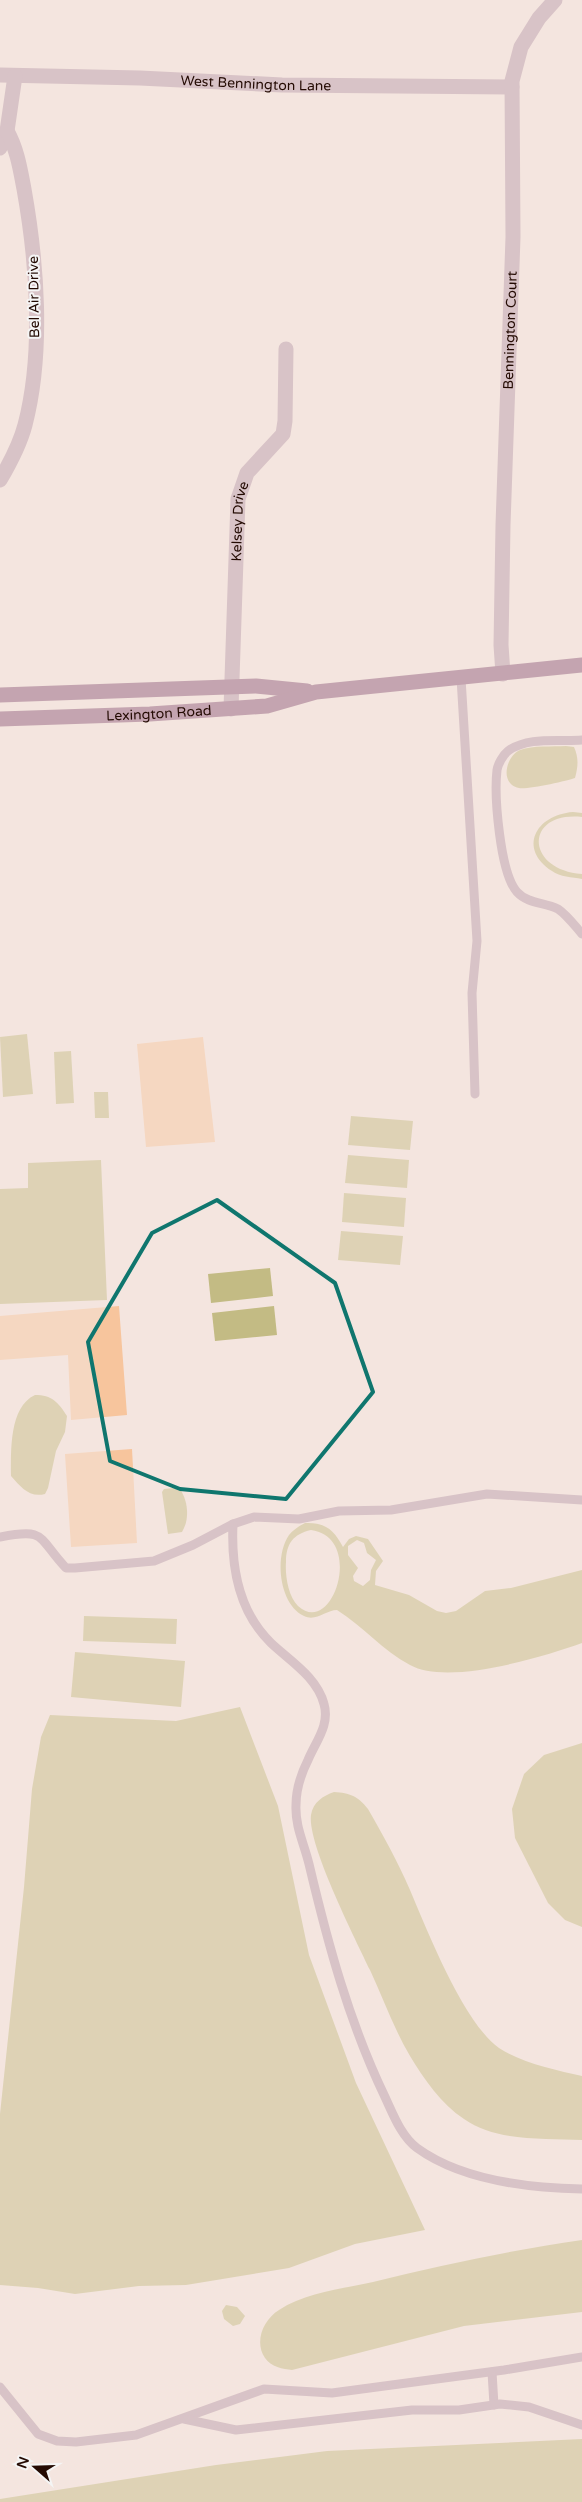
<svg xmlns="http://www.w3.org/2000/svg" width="582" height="2502" font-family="'Varela Round',sans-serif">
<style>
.green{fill:#c3bb84;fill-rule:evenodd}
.building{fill:#f7c59d}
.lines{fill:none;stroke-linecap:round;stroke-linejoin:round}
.lane{stroke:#b799ab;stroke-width:9}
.street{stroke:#b799ab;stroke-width:15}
.primary{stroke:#8a5678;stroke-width:15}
.marked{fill:none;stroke:#0f766e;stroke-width:4;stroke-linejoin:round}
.labels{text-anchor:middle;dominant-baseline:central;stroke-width:4;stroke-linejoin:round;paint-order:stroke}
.street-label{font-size:14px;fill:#240b03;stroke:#f5f5f5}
</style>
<rect width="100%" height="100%" fill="#f4e5df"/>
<g class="green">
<path d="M566 746 574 747C579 758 578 767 575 778 567 781 526 790 519 788 499 784 506 756 520 750 533 745 553 747 566 746Z"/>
<path d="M573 812 582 813V817C524 811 525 870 582 874V879C572 877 560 877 552 871 518 849 535 815 573 812Z"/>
<path d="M27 1034 33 1094 3 1097 0 1037Z"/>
<path d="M71 1051 74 1103 56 1104 54 1052Z"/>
<path d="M94 1092H108L109 1118H95Z"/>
<path d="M351 1116 413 1121 410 1150 348 1145Z"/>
<path d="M348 1155 409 1160 407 1188 345 1183Z"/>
<path d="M101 1160 107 1300 0 1304V1189L28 1188V1163Z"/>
<path d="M344 1193 406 1198 404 1227 342 1222Z"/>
<path d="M341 1231 403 1236 400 1265 338 1260Z"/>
<path d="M270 1268 273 1296 211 1303 208 1274Z"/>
<path d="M274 1306 277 1335 215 1341 212 1313Z"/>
<path d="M35 1395C52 1395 58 1402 67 1416L65 1432 56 1451 48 1488 45 1494C29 1498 21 1487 11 1476 11 1451 9 1407 35 1395Z"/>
<path d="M174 1488 180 1489C188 1501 190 1519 182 1532L168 1534 162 1492 164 1489Z"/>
<path d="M305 1523C325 1522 334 1530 343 1547L349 1539 356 1536 368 1539 383 1561 376 1571 375 1585 409 1595 437 1611 446 1613 456 1611 485 1591 511 1588 582 1570V1643C543 1657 448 1686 410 1665 383 1651 363 1626 337 1610 326 1610 316 1622 304 1616 279 1604 274 1557 289 1535 293 1530 299 1526 305 1523ZM311 1530C365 1537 333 1638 298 1606 288 1596 285 1575 286 1562 286 1544 293 1534 311 1530ZM357 1540 364 1543 367 1553 376 1560 371 1570 370 1580 363 1586 354 1581 353 1576 358 1568 348 1555V1546Z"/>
<path d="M84 1616 177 1619 176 1644 83 1641Z"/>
<path d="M75 1652 185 1661 181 1707 71 1697Z"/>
<path d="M240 1707 278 1806 309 1955 356 2083 425 2230 355 2244 289 2268 186 2285 139 2286 75 2294 38 2288 0 2285V2114L24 1887 32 1789 41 1737 50 1715 176 1721Z"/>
<path d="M582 1743V1927L565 1920 548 1903 515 1838 512 1809 524 1774 544 1755Z"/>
<path d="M334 1792C350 1793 358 1796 368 1809 383 1835 398 1862 410 1890 428 1932 463 2022 499 2048 522 2063 556 2070 582 2076V2140C544 2138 496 2142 464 2119 441 2104 424 2079 410 2056 394 2029 383 1998 370 1970 356 1940 307 1844 311 1815 313 1802 323 1796 334 1792Z"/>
<path d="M582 2240V2312L464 2326 292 2370C283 2369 271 2367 265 2358 254 2342 263 2320 279 2310 306 2292 343 2289 373 2282 442 2265 512 2250 582 2240Z"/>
<path d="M226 2305 237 2307 245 2316 240 2324 233 2326 224 2319 222 2311Z"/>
<path d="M582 2439V2502H0V2499L216 2465 327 2451Z"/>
</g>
<g class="building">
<path d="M203 1037 215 1142 146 1147 137 1044Z"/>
<path d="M119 1306 127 1415 71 1420 68 1355 0 1360V1316Z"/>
<path d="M132 1449 137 1543 71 1547 65 1454Z"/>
</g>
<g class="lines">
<g class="lane">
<path d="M461 678 477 941 472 993 475 1094"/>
<path d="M582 740C559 742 528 736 508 751 503 755 498 764 497 770 494 796 500 873 517 892 528 904 544 902 558 909 567 915 575 926 582 934"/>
<path d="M233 1524 254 1517 299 1519 339 1511 391 1510 487 1494 582 1500"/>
<path d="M0 1537C47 1528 37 1537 66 1568H75L154 1561 193 1545 233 1524C231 1567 239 1612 271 1643 290 1661 317 1677 324 1704 330 1725 316 1741 308 1760 301 1774 296 1790 296 1805 295 1827 304 1843 309 1864 328 1944 349 2022 385 2097 393 2114 401 2136 417 2148 461 2180 529 2188 582 2189"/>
<path d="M492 2372 494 2405"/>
<path d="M0 2387 38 2434 57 2441 76 2442 136 2435 264 2389 332 2393 504 2370 582 2357"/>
<path d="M184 2419 236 2430 412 2410H459L500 2404 529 2407 582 2425"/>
</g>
<g class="street">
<path id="s1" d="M0 75 140 78 282 85 512 87"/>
<path d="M0 148 7 131 15 76"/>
<path d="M0 480C10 463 20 444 25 425 44 352 37 262 24 189 20 168 17 149 7 131"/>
<path id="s2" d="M503 674 501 645 503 525 513 237 512 81 521 47 539 18 555 0"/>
<path id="s3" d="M231 709 238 499 247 473 283 434 285 421 286 349"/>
</g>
<g class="primary">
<path d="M0 695 256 686 307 691"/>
<path id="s4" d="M0 719 150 714 267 706 316 692 582 665"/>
</g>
</g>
<path d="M0 0H582V2502H0ZM217 1200 335 1283 373 1392 286 1499 180 1489 110 1461 88 1342 152 1233Z" fill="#f4e5df" fill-opacity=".55" fill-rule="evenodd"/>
<path class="marked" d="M217 1200 335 1283 373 1392 286 1499 180 1489 110 1461 88 1342 152 1233Z"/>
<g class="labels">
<g class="street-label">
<text stroke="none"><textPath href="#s1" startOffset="256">West Bennington Lane</textPath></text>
<text transform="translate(34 297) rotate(-91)">Bel Air Drive</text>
<text stroke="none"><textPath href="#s2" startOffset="344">Bennington Court</textPath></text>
<text stroke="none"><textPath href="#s3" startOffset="188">Kelsey Drive</textPath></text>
<text stroke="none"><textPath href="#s4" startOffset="159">Lexington Road</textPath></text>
</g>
</g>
<g transform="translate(35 2467) rotate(290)" stroke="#f5f5f5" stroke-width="4" paint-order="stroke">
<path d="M0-4L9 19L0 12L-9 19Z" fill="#240b03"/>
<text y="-8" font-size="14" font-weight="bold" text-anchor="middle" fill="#240b03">N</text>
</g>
</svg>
